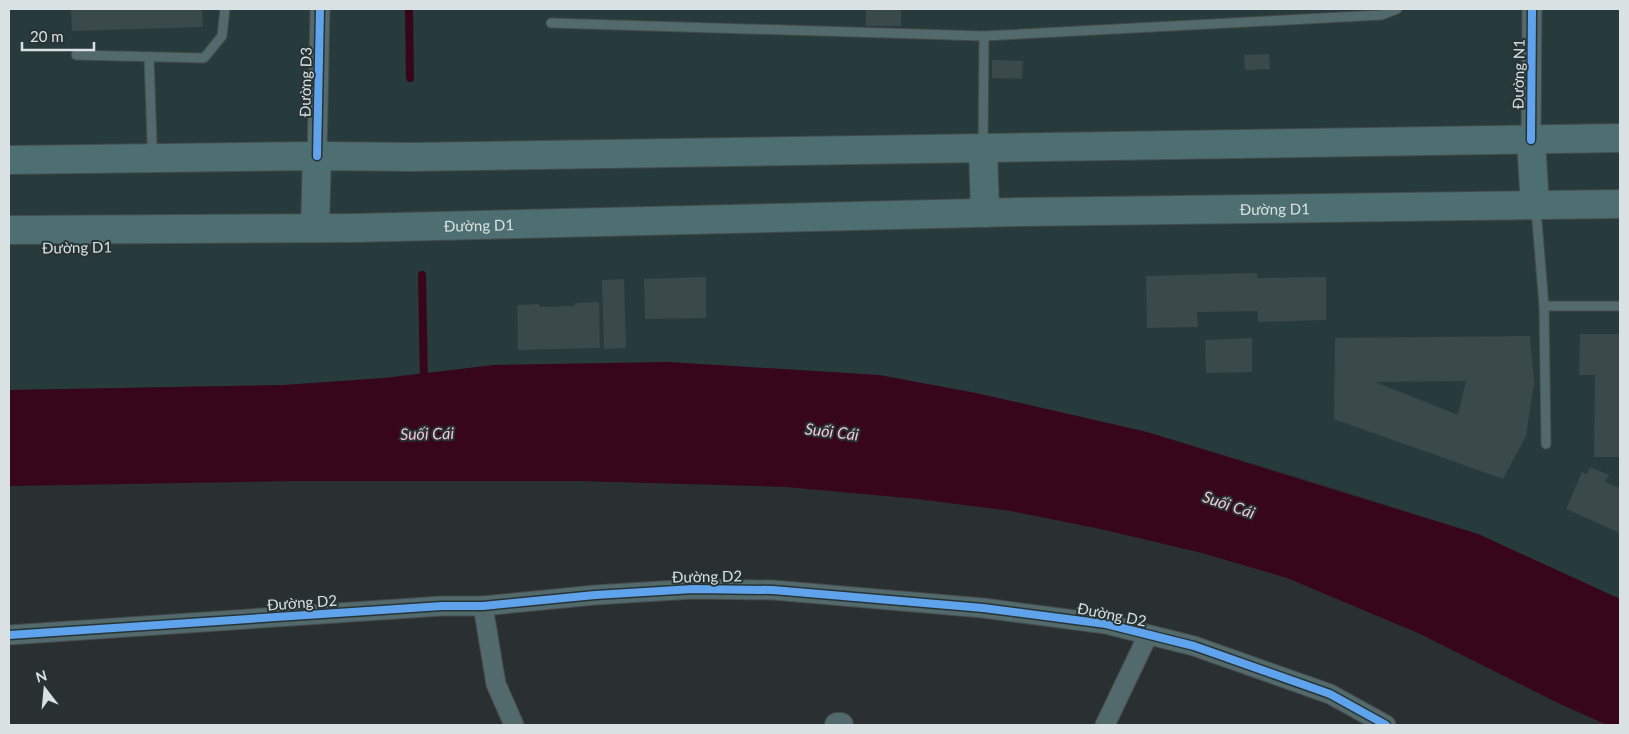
<svg xmlns="http://www.w3.org/2000/svg" width="1629" height="734" font-family="Lato,sans-serif">
<style>
.built{fill:#283b3c}
.water{fill:#37061a}
.lines{fill:none;stroke-linecap:round;stroke-linejoin:round}
.stream{stroke:#37061a;stroke-width:8}
.building{fill:#3a494a;fill-rule:evenodd}
.service-casing{stroke:#474b4c;stroke-width:11}
.minor-casing{stroke:#474b4c;stroke-width:21}
.tertiary-casing{stroke:#474b4c;stroke-width:26}
.primary-casing{stroke:#474b4c;stroke-width:30}
.service{stroke:#526a6c;stroke-width:9}
.minor{stroke:#526a6c;stroke-width:19}
.tertiary{stroke:#526a6c;stroke-width:24}
.primary{stroke:#4d6f71;stroke-width:28}
.cycleway-casing{stroke:#273334;stroke-width:11}
.cycleway{stroke:#60a3ed;stroke-width:8}
.labels{text-anchor:middle;dominant-baseline:central;stroke-width:4;stroke-linejoin:round;paint-order:stroke}
.street-label{font-size:15px;fill:#dae1e2;stroke:#273334}
.water-label{font-size:16px;font-style:italic;fill:#f5c6d1;stroke:#273334}
</style>
<rect width="100%" height="100%" fill="#2a3031"/>
<path class="built" d="M9 9H1620V599L1478 534 1318 483 1147 432 976 393 879 375 668 362 494 365 384 378 284 385 9 390Z"/>
<path class="water" d="M668 362 879 375 976 393 1147 432 1478 534 1620 599V725H1607L1558 703 1418 633 1287 578 1202 553 1105 530 1011 511 918 499 786 487 580 481H292L9 486V390L284 385 384 378 494 365Z"/>
<g class="lines">
<g class="stream">
<path d="M409 9 410 78"/>
<path d="M422 275 424 383"/>
</g>
</g>
<g class="building">
<path d="M71 9H202L203 27 72 31Z"/>
<rect x="866" y="9" width="35" height="17"/>
<path d="M1269 54 1270 69 1245 70 1244 55Z"/>
<path d="M992 60 1023 61 1022 79 992 78Z"/>
<path d="M1257 273V278L1326 277V320L1258 322V311L1197 312 1198 327 1147 328 1146 276Z"/>
<path d="M706 277V318L645 319 644 279Z"/>
<path d="M624 279 626 348 604 349 602 280Z"/>
<path d="M599 302 600 348 518 350 517 305 539 304V307L574 306 575 303Z"/>
<path d="M1580 334H1620V457H1594L1595 375H1579Z"/>
<path d="M1530 336 1534 383 1526 436 1503 479 1334 419 1335 338ZM1466 381 1458 415 1375 382Z"/>
<path d="M1252 338V372L1206 373 1205 340Z"/>
<path d="M1590 467 1609 475 1605 482 1620 488V533L1566 509 1582 472 1587 474Z"/>
</g>
<g class="lines">
<defs>
<g id="service">
<path d="M551 23 984 36 1381 15 1397 9"/>
<path d="M76 55 204 58 222 36 225 9"/>
<path d="M149 57 152 143"/>
<path d="M983 146 984 36"/>
<path d="M1536 209 1544 306 1546 444"/>
<path d="M1544 306H1620"/>
</g>
<g id="minor">
<path d="M1531 140 1532 9"/>
<path d="M317 156 320 9"/>
<path d="M483 606 496 684 514 725"/>
<path d="M9 635 442 606H483L595 595 693 589 773 590 983 608 1106 624 1194 646 1330 694 1386 725"/>
<path d="M1105 725 1148 635"/>
</g>
<path id="tertiary" d="M837 725H841"/>
<g id="primary">
<path d="M1531 140 1535 206"/>
<path d="M983 148 985 213"/>
<path d="M9 160 317 156 411 157 1620 138"/>
<path d="M315 227 317 156"/>
<path id="s1" d="M9 230 355 228 1019 212 1620 204"/>
</g>
</defs>
<use href="#service" class="service-casing"/>
<use href="#minor" class="minor-casing"/>
<use href="#tertiary" class="tertiary-casing"/>
<use href="#primary" class="primary-casing"/>
<use href="#service" class="service"/>
<use href="#minor" class="minor"/>
<use href="#tertiary" class="tertiary"/>
<use href="#primary" class="primary"/>
<defs>
<g id="cycleway">
<path d="M1531 140 1532 9"/>
<path d="M317 156 320 9"/>
<path d="M9 635 442 606H483L595 595 693 589 773 590 983 608 1106 624 1194 646 1330 694 1386 725"/>
</g>
</defs>
<use href="#cycleway" class="cycleway-casing"/>
<use href="#cycleway" class="cycleway"/>
</g>
<g class="labels">
<g class="street-label">
<text transform="translate(1518 74) rotate(-89)">Đường N1</text>
<text transform="translate(305 82) rotate(-89)">Đường D3</text>
<text stroke="none"><textPath href="#s1" startOffset="1266">Đường D1</textPath></text>
<text stroke="none"><textPath href="#s1" startOffset="470">Đường D1</textPath></text>
<text transform="translate(77 247) rotate(-1)">Đường D1</text>
<text transform="translate(707 576) rotate(-1)">Đường D2</text>
<text transform="translate(302 602) rotate(-4)">Đường D2</text>
<text transform="translate(1112 614) rotate(11)">Đường D2</text>
</g>
<g class="water-label">
<text transform="translate(832 431) rotate(7)">Suối Cái</text>
<text transform="translate(427 433) rotate(-1)">Suối Cái</text>
<text transform="translate(1229 504) rotate(19)">Suối Cái</text>
</g>
</g>
<rect width="1629" height="734" fill="none" stroke="#dae1e2" stroke-width="20"/>
<g transform="translate(45 689) rotate(344)" stroke="#273334" stroke-width="4" paint-order="stroke">
<path d="M0-4L9 19L0 12L-9 19Z" fill="#dae1e2"/>
<text y="-8" font-size="14" font-weight="bold" text-anchor="middle" fill="#dae1e2">N</text>
</g>
<path d="M22 42v8h72v-8" fill="none" stroke="#dae1e2" stroke-width="2.5"/>
<text x="30" y="42" font-size="15" fill="#dae1e2" stroke="#273334" stroke-width="4" paint-order="stroke">20 m</text>
</svg>
